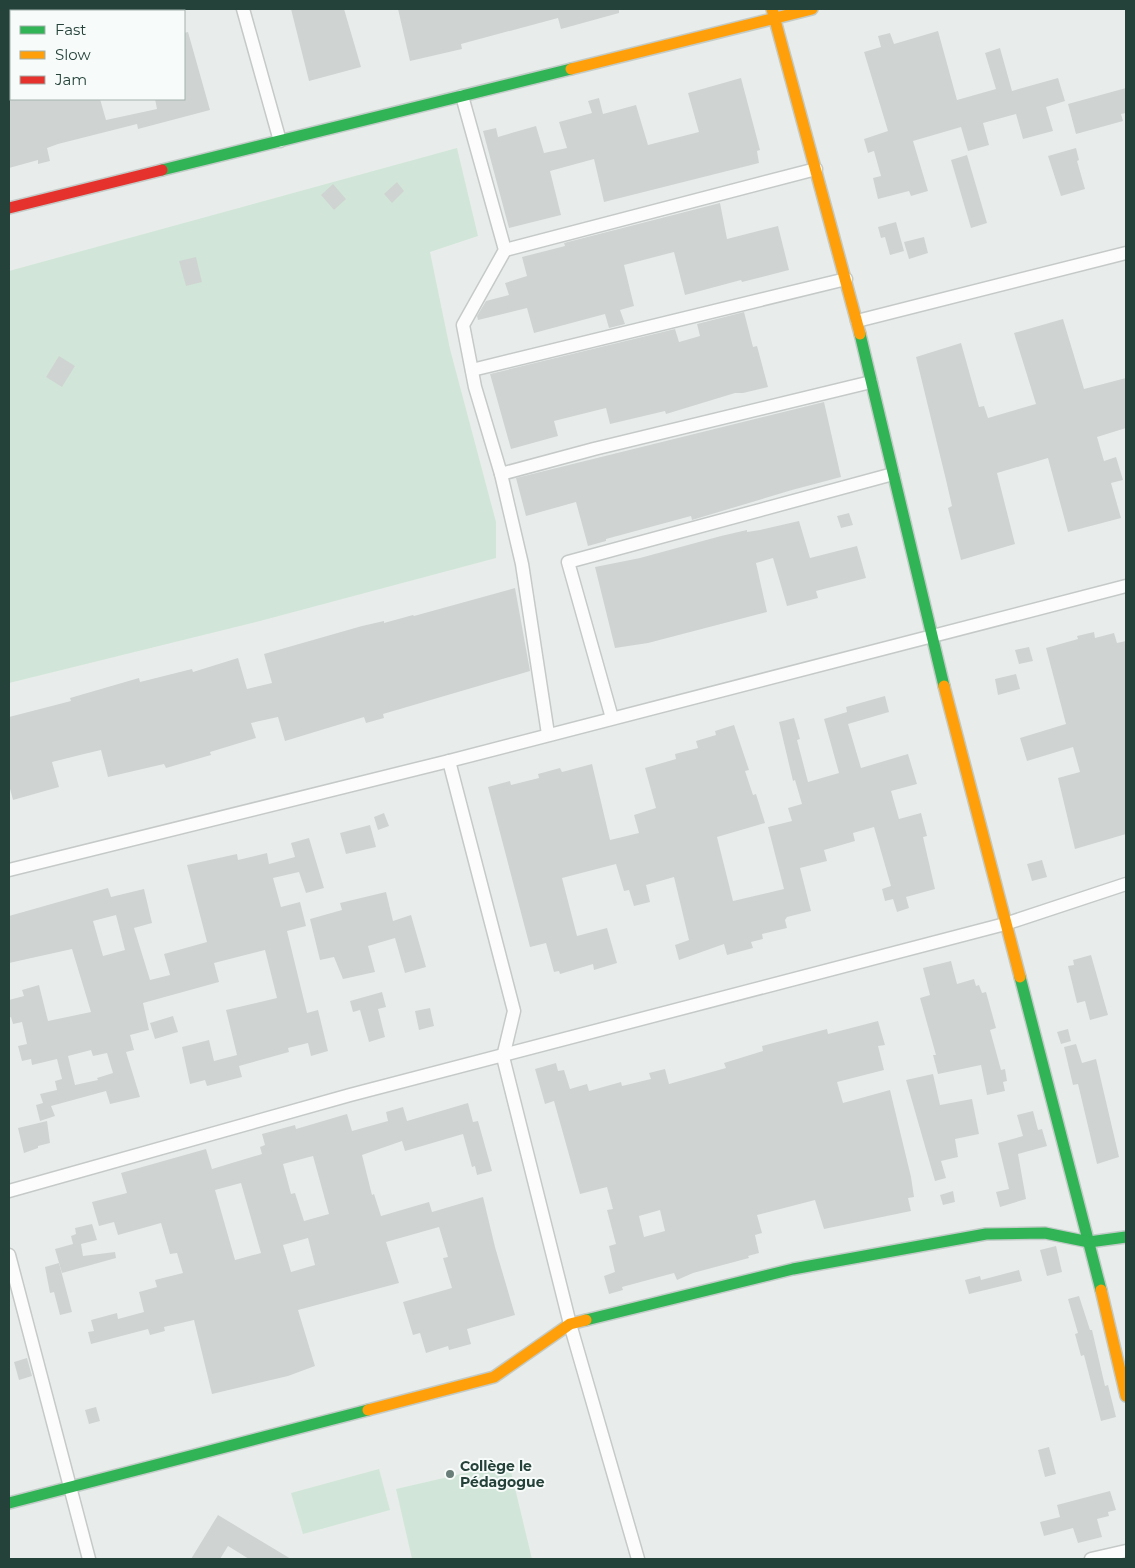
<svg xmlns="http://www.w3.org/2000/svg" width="1135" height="1568" font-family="Montserrat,sans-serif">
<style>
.green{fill:#d1e6d8}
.building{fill:#cfd4d2;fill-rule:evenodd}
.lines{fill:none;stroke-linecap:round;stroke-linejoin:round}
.street-casing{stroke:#c5cac8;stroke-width:15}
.fast-casing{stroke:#c3cbc8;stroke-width:14}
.slow-casing{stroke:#c3cbc8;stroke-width:14}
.jam-casing{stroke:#c3cbc8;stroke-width:14}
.street{stroke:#fcfcfc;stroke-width:12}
.fast{stroke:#30b455;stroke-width:11}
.slow{stroke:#ff9f0a;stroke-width:11}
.jam{stroke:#e5322d;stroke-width:11}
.poi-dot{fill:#697e78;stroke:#f7fbf9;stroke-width:2}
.labels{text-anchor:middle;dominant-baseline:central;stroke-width:4;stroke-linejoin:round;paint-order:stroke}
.poi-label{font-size:14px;font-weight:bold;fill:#24423a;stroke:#f7fbf9;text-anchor:start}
</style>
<rect width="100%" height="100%" fill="#e8edeb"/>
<g class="green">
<path d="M457 148 478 236 430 252 450 349 496 522V558L260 621 9 683V271Z"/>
<path d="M509 1463 532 1559H412L396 1489Z"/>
<path d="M379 1469 390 1510 303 1534 291 1493Z"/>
</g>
<g class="building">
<path d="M291 9H344L361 67 309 81Z"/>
<path d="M398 9H619V13L561 29 558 18 461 44 462 49 410 61Z"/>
<path d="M938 31 957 100 996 89 985 53 1000 48 1012 91 1058 78 1065 101 1046 107 1053 131 1023 139 1016 114 983 123 989 145 968 151 961 127 913 141 928 191 911 196 909 191 878 199 873 178 881 176 874 151 868 153 864 139 888 131 864 52 881 47 878 36 890 33 894 44Z"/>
<path d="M188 32 210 110 138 129 137 124 58 144 47 148 50 161 38 164V160L9 168V99H100L106 120 157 109 155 99H184V33Z"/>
<path d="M741 78 760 150 757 151 759 163 604 202 594 159 550 171 561 215 509 228 483 131 496 128 498 137 536 126 544 153 567 148 559 122 592 113 588 101 599 98 603 114 636 105 648 145 699 132 688 93Z"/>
<path d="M1126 88V113L1121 114 1123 121 1076 134 1068 104Z"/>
<path d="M1076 148 1079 160 1077 161 1085 189 1061 196 1048 156Z"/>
<path d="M967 155 987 223 971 228 951 160Z"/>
<path d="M397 182 404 191 392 203 384 194Z"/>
<path d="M333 184 346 199 334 210 321 195Z"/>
<path d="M720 203 727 239 778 226 789 270 742 282 741 280 685 295 674 252 624 265 634 306 620 310 625 324 609 328 605 314 534 333 527 308 478 320 477 316 486 301 509 295 505 283 527 276 522 257 565 246 564 243Z"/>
<path d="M896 222 904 251 890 255 885 237 881 238 878 227Z"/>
<path d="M924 237 928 253 909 259 904 242Z"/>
<path d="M196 257 202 282 186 286 179 261Z"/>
<path d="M744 312 753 347 757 346 768 387 743 393H735L666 414 665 411 610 424 606 408 554 421 558 436 511 449 490 374 675 329 679 342 700 336 697 324Z"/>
<path d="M1063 319 1084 389 1126 378V428L1097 437 1104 461 1116 457 1123 480 1111 483 1121 518 1068 532 1048 458 997 473 1015 544 961 560 948 508 952 506 946 480 916 357 961 343 979 407 984 406 988 418 1036 404 1014 333Z"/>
<path d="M59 356 75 366 62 387 46 377Z"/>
<path d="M824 402 841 477 792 490 692 520 691 516 606 539V541L588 546 576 502 526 516 516 478Z"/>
<path d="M849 513 853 525 841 528 837 516Z"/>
<path d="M799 521 810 558 857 546 866 578 816 591 818 598 787 606 773 558 756 563 767 612 648 643 615 648 595 567 640 558 721 536 747 530V532L760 530Z"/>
<path d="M515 588 530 671 383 714 384 718 366 723 364 717 285 741 278 717 251 723 256 738 210 752 211 755 166 768 164 764 108 777 101 750 84 754 52 762 59 787 13 800 9 785V717L71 701 70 698 139 678 140 682 192 669 193 672 238 658 247 689 272 683 264 654 362 626 384 621V623L413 615 414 616Z"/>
<path d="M1094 632 1095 638 1114 633 1117 643 1126 641V834L1075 849 1058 778 1080 772 1073 747 1027 761 1020 738 1066 724 1046 648 1078 639 1077 636Z"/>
<path d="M1029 647 1033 661 1019 664 1015 650Z"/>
<path d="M1016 674 1020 689 998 695 995 679Z"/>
<path d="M885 696 889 712 848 724 861 768 908 754 917 784 891 791 899 819 921 813 927 836 923 837 935 889 906 897 909 908 897 912 893 899 885 901 882 889 891 886 874 827 853 833 855 841 824 850 827 861 800 868 811 911 787 917 785 920 787 928 762 934 763 939 751 942 753 948 727 955 724 944 679 960 675 945 689 940 674 877 646 885 650 902 634 906 629 890 624 891 616 864 562 878 577 936 607 928 617 963 594 970 593 964 560 974 559 971 554 972 546 943 530 947 488 787 510 781 511 785 539 778 538 774 560 768 562 772 592 764 610 840 639 833 634 815 656 808 645 768 676 759 675 754 698 748 696 741 716 735 715 731 734 725 749 770 745 771 753 795 756 794 765 823 717 837 733 901 784 889 768 827 792 821 788 808 802 804 795 780 793 781 779 722 794 718 800 739 797 740 808 782 839 773 824 719 847 712 846 707Z"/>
<path d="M384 813 389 826 378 830 374 817Z"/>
<path d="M370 825 376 847 346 854 340 833Z"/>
<path d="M309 838 324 888 306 893 299 872 273 878 281 907 300 902 306 926 287 931 307 1013 318 1010 328 1051 311 1056 308 1043 288 1048 289 1052 239 1066 242 1077 207 1086 205 1080 190 1084 182 1047 209 1040 214 1061 237 1055 226 1010 277 998 265 950 214 963 219 982 143 1003 149 1030 130 1035 134 1050 126 1052 140 1097 110 1104 106 1091 51 1106 55 1116 40 1121 36 1105 43 1103 40 1094 57 1090 55 1081 62 1079 57 1059 32 1065 31 1059 22 1061 18 1046 27 1044 22 1022 13 1024 11 1017 9 1018V1000L24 996 22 990 39 985 48 1021 91 1012 72 949 9 963V916L108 888 111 897 144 889 152 923 134 928 150 980 170 975 164 954 207 942 187 865 237 854 238 860 267 853 269 864 295 857 291 843ZM116 915 125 950 103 956 93 921ZM91 1050 93 1056 107 1053 113 1073 97 1078 98 1080 75 1085 68 1056Z"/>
<path d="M1042 860 1047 877 1032 881 1027 864Z"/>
<path d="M386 892 393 921 411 915 426 967 405 973 395 938 368 946 375 972 343 979 334 957 320 960 310 919 342 910 340 903Z"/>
<path d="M1091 955 1108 1015 1090 1020 1085 1001 1077 1003 1068 966 1074 965 1073 960Z"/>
<path d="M951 961 957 984 974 979 976 986 979 985 982 993 986 992 996 1028 990 1030 1001 1070 1005 1069 1007 1081 1003 1082 1005 1091 987 1095 981 1065 938 1074 933 1055H936L920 998 930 995 923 968Z"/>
<path d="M382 992 386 1007 378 1009 385 1037 369 1042 360 1010 353 1012 350 1001Z"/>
<path d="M430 1008 434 1026 419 1030 415 1011Z"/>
<path d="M173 1016 178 1032 155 1039 150 1023Z"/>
<path d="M878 1021 885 1045 878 1046 884 1070 837 1082 843 1103 890 1090 911 1177 914 1197 908 1198 911 1211 824 1229 815 1200 757 1215 762 1233 755 1235 759 1253 748 1256 749 1258 693 1273 677 1280 674 1273 622 1287 623 1290 609 1294 604 1276 615 1272 609 1246 616 1244 607 1210 613 1209 607 1187 580 1194 554 1101 545 1104 535 1069 556 1063 558 1071 564 1070 570 1089 587 1084 589 1091 621 1082 622 1086 651 1079 649 1073 665 1069 669 1084 726 1068 724 1063 763 1051 762 1046 827 1029 828 1034ZM660 1210 665 1231 644 1237 639 1216Z"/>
<path d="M1068 1029 1071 1041 1061 1044 1057 1032Z"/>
<path d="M1076 1044 1082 1063 1096 1059 1119 1157 1097 1164 1078 1084 1073 1085 1064 1047Z"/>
<path d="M933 1074 940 1105 972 1099 979 1134 955 1139 958 1157 941 1161 946 1178 935 1181 906 1080Z"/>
<path d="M468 1103 473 1122 478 1121 492 1171 477 1175 475 1166 472 1167 463 1134 405 1151 402 1141 362 1155 372 1195 374 1194 381 1216 429 1202 432 1212 483 1197 495 1247 515 1315 467 1329 471 1344 449 1350 448 1346 426 1353 420 1333 413 1335 403 1302 452 1288 443 1258 448 1257 439 1227 386 1242 399 1283 298 1310 315 1366 288 1376 212 1394 194 1320 164 1327 165 1331 150 1335 148 1329 91 1344 88 1332 94 1331 91 1320 117 1313 118 1319 144 1312 139 1292 157 1287 155 1280 183 1273 177 1253 170 1254 161 1223 118 1235 114 1222 99 1226 92 1202 127 1193 121 1173 206 1149 212 1169 262 1154 260 1147 265 1145 262 1134 295 1125 296 1129 347 1114 352 1131 388 1121 386 1112 403 1107 407 1121ZM313 1156 329 1214 304 1221 295 1193 291 1194 283 1164ZM241 1183 261 1253 235 1260 215 1190ZM308 1238 315 1265 291 1272 283 1245Z"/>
<path d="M1033 1111 1038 1130 1042 1129 1047 1146 1018 1154 1026 1199 1000 1207 996 1192 1009 1189 998 1143 1023 1136 1017 1115Z"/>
<path d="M47 1121 50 1143 38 1146V1148L24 1153 18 1128Z"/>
<path d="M953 1191 955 1202 943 1205 940 1195Z"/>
<path d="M92 1224 97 1240 81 1244 83 1256 115 1252 116 1258 62 1273 55 1249 73 1244 71 1236 76 1234 75 1228Z"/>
<path d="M1056 1246 1062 1272 1047 1276 1040 1250Z"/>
<path d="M59 1263 72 1312 60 1315 54 1292 50 1293 45 1267Z"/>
<path d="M1019 1270 1022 1281 969 1294 965 1280 980 1276 981 1280Z"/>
<path d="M1079 1296 1090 1330H1092L1105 1386 1108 1385 1116 1417 1101 1421 1084 1355 1081 1356 1075 1334 1078 1333 1068 1299Z"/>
<path d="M27 1358 32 1376 19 1380 14 1362Z"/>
<path d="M96 1407 100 1421 89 1424 85 1410Z"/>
<path d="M1049 1447 1056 1474 1045 1477 1038 1450Z"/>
<path d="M1110 1491 1116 1510 1108 1512 1109 1516 1097 1519 1102 1537 1078 1543 1073 1528 1044 1536 1040 1522 1060 1517 1057 1505Z"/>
<path d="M218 1515 291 1559H249L228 1546 220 1559H191Z"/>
</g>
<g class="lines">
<defs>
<g id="street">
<path d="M243 9 280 141"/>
<path d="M462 96 505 250 463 325 475 387 501 474 522 564 548 734"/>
<path d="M505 250 816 169"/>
<path d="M857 321 1126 253"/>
<path d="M472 370 846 279"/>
<path d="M501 474 594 449 871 382"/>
<path d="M612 718 568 562 893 474"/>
<path d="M449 761 514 1011 503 1057 570 1324 638 1559"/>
<path d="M9 870 449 761 1126 586"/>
<path d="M9 1191 350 1095 1005 924 1126 884"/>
<path d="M9 1255 89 1559"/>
<path d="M1091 1559 1126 1551"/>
</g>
<g id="fast">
<path d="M162 170 571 69"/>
<path d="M860 334 944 686"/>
<path d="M1020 977 1101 1290"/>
<path d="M586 1320 793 1269 986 1234 1045 1233 1089 1242 1126 1237"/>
<path d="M9 1503 368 1410"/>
</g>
<g id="slow">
<path d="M772 9 860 334"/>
<path d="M571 69 812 9"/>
<path d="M944 686 1020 977"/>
<path d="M1101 1290 1126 1396"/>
<path d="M368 1410 494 1377 570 1324 586 1320"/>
</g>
<path id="jam" d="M9 208 162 170"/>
</defs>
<use href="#street" class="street-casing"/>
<use href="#fast" class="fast-casing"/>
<use href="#slow" class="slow-casing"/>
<use href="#jam" class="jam-casing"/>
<use href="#street" class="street"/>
<use href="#fast" class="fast"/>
<use href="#slow" class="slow"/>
<use href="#jam" class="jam"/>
</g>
<circle class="poi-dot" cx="450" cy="1474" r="5"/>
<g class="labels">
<g class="poi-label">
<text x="460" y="1466">Collège le<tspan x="460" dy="16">Pédagogue</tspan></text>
</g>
</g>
<rect width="1135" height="1568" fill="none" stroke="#24423a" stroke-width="20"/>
<rect x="10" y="10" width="175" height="90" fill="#f7fbf9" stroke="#a3b1ad"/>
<rect x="20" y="26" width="25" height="8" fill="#30b455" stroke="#a3b1ad"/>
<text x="55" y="35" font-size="15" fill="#24423a">Fast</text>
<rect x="20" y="51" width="25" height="8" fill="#ff9f0a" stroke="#a3b1ad"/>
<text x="55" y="60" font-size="15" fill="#24423a">Slow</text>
<rect x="20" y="76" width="25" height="8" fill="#e5322d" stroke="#a3b1ad"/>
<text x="55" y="85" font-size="15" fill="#24423a">Jam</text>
</svg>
